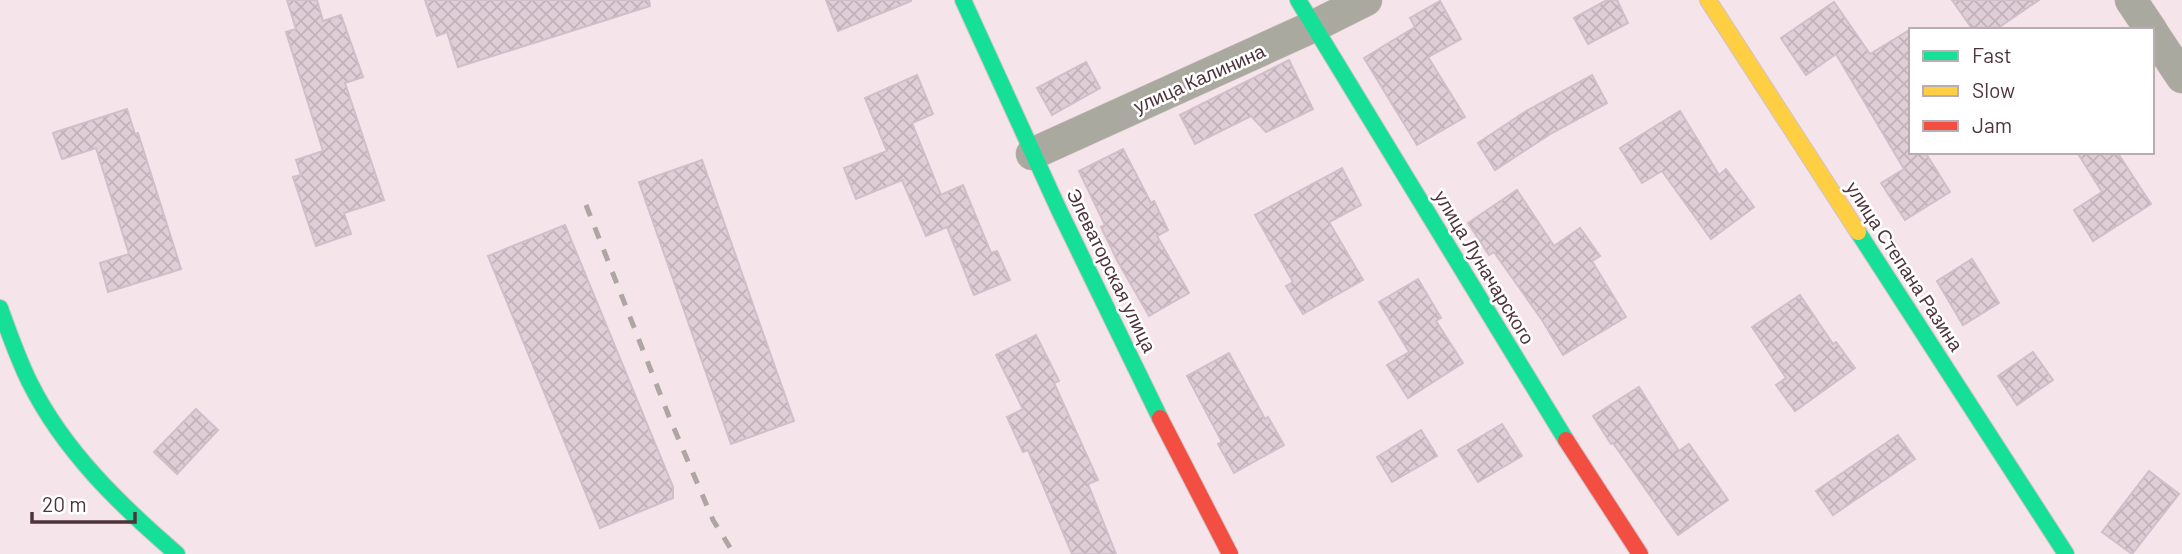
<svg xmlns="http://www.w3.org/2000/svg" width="2182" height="554" font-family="Barlow,sans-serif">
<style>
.building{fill:url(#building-cross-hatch);stroke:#d0bfc8;stroke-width:2}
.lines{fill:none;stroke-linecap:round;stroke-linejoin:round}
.street-casing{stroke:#d2c3c8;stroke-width:33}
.fast-casing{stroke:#d2c3c8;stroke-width:18}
.slow-casing{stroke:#d2c3c8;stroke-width:18}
.jam-casing{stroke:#d2c3c8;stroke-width:18}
.street{stroke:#aaa99f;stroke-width:32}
.fast{stroke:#16e098;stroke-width:16}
.slow{stroke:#ffcf43;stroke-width:16}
.jam{stroke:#f24e42;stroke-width:16}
.rail{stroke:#aea6a3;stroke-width:5;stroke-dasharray:12 12;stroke-linecap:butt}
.labels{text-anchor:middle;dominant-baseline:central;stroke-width:5;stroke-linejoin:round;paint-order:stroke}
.street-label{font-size:19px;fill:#4e333b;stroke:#fff}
</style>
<defs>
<pattern id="building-cross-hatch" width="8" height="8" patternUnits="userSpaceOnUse" patternTransform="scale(1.75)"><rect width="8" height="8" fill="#e0ced7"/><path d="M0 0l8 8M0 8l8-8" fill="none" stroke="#c2b1b9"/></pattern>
</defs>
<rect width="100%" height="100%" fill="#f5e5ea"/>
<g class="building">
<path d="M287 0H317L323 21 341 15 363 77 345 83 384 200 344 213 351 234 316 246 293 177 301 175 296 160 323 151 286 32 296 29Z"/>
<path d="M425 0H649L650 6 458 67 447 32 437 36Z"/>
<path d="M826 0H911V1L838 31Z"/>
<path d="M1607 0H1617L1628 23 1588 44 1574 18Z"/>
<path d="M1952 0H2039L1995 30H1973Z"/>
<path d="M1440 1 1461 39 1428 57 1465 117 1417 145 1364 58 1415 27 1410 18Z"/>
<path d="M1834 2 1870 54 1911 29V152H1925L1950 192 1905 220 1881 183 1904 169 1836 54 1806 75 1781 38Z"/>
<path d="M1289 60 1313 109 1266 132 1251 116 1195 144 1180 115Z"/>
<path d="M1086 62 1100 88 1052 115 1037 88Z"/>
<path d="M917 75 933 114 912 123 941 195 963 185 991 253 997 251 1010 280 974 295 947 227 926 236 902 180 856 199 844 168 887 151 865 98Z"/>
<path d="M1592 75 1607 103 1552 133 1495 170 1478 143 1526 111Z"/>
<path d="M127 109 135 134 138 133 181 269 108 292 100 263 129 254 96 148 62 159 53 133Z"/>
<path d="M1680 111 1719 175 1726 169 1754 207 1711 239 1662 171 1642 183 1620 148Z"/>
<path d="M1123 149 1151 203 1154 201 1168 230 1157 236 1189 293 1149 316 1117 260 1101 227 1105 225 1079 171Z"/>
<path d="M2077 152H2117L2151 204 2093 241 2074 210 2102 192Z"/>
<path d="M702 160 794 421 731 444 639 182Z"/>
<path d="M1342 168 1361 205 1329 222 1363 280 1303 314 1286 286 1293 282 1255 215Z"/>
<path d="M1517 190 1554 246 1580 228 1600 256 1592 261 1626 317 1563 355 1542 320 1494 252 1489 255 1468 223Z"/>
<path d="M565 225 673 487V498L600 528 488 256Z"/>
<path d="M1972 259 1999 303 1963 325 1937 281Z"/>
<path d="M1418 279 1441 318 1436 321 1463 363 1408 398 1387 365 1409 352 1379 302Z"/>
<path d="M1800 295 1833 344 1836 342 1855 368 1795 411 1776 385 1786 378 1752 327Z"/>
<path d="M1036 335 1059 381 1054 383 1098 480 1088 484 1116 554H1072L1028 450 1023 452 1007 417 1023 409 996 355Z"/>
<path d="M2033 352 2053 380 2017 405 1998 376Z"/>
<path d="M1229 353 1265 419 1268 417 1284 445 1234 473 1218 444 1222 442 1187 376Z"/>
<path d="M1639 387 1679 451 1689 444 1728 500 1678 535 1613 443 1611 444 1593 416Z"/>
<path d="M196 409 218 430 177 474 154 452Z"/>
<path d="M1502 424 1522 456 1478 482 1458 450Z"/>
<path d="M1421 430 1437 456 1392 482 1377 457Z"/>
<path d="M1898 435 1915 459 1833 515 1816 491Z"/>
<path d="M2149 471 2179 494 2132 554 2102 532Z"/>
</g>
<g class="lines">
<defs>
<g id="street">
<path d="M2131 0 2151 30"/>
<path d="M2152 32 2182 77"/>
<path d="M1032 154 1314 26 1366 0"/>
</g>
<g id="fast">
<path d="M963 0 1059 210 1160 418"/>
<path d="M1298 0 1566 440"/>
<path d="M1858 232 2066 554"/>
<path d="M0 308C9 333 18 359 30 383 64 451 120 505 177 554"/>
</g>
<path id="slow" d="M1708 0 1858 232"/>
<g id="jam">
<path d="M1160 418 1230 554"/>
<path d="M1566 440 1640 554"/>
</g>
</defs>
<use href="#street" class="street-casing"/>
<use href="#fast" class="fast-casing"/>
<use href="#slow" class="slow-casing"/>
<use href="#jam" class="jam-casing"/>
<use href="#street" class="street"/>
<use href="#fast" class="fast"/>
<use href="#slow" class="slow"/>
<use href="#jam" class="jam"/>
<path class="rail" d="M586 205 670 419 713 520 734 554"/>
</g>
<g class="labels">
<g class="street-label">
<text transform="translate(1199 78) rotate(-24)">улица Калинина</text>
<text transform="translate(1905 266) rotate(57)">улица Степана Разина</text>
<text transform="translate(1485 267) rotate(59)">улица Луначарского</text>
<text transform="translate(1112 270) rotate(64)">Элеваторская улица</text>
</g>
</g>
<rect x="1909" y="28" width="245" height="126" fill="#ffffff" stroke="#b8adb1" stroke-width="2"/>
<rect x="1923" y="51" width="35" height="10" fill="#16e098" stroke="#b8adb1" stroke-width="2"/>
<text x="1972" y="63" font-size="21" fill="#4e333b">Fast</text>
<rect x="1923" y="86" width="35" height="10" fill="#ffcf43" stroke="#b8adb1" stroke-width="2"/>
<text x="1972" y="98" font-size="21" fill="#4e333b">Slow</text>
<rect x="1923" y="121" width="35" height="10" fill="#f24e42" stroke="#b8adb1" stroke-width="2"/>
<text x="1972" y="133" font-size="21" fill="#4e333b">Jam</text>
<path d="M32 512v10h103v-10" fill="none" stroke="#4e333b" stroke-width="3.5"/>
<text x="42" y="512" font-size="21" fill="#4e333b" stroke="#ffffff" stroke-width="5" paint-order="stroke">20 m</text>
</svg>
